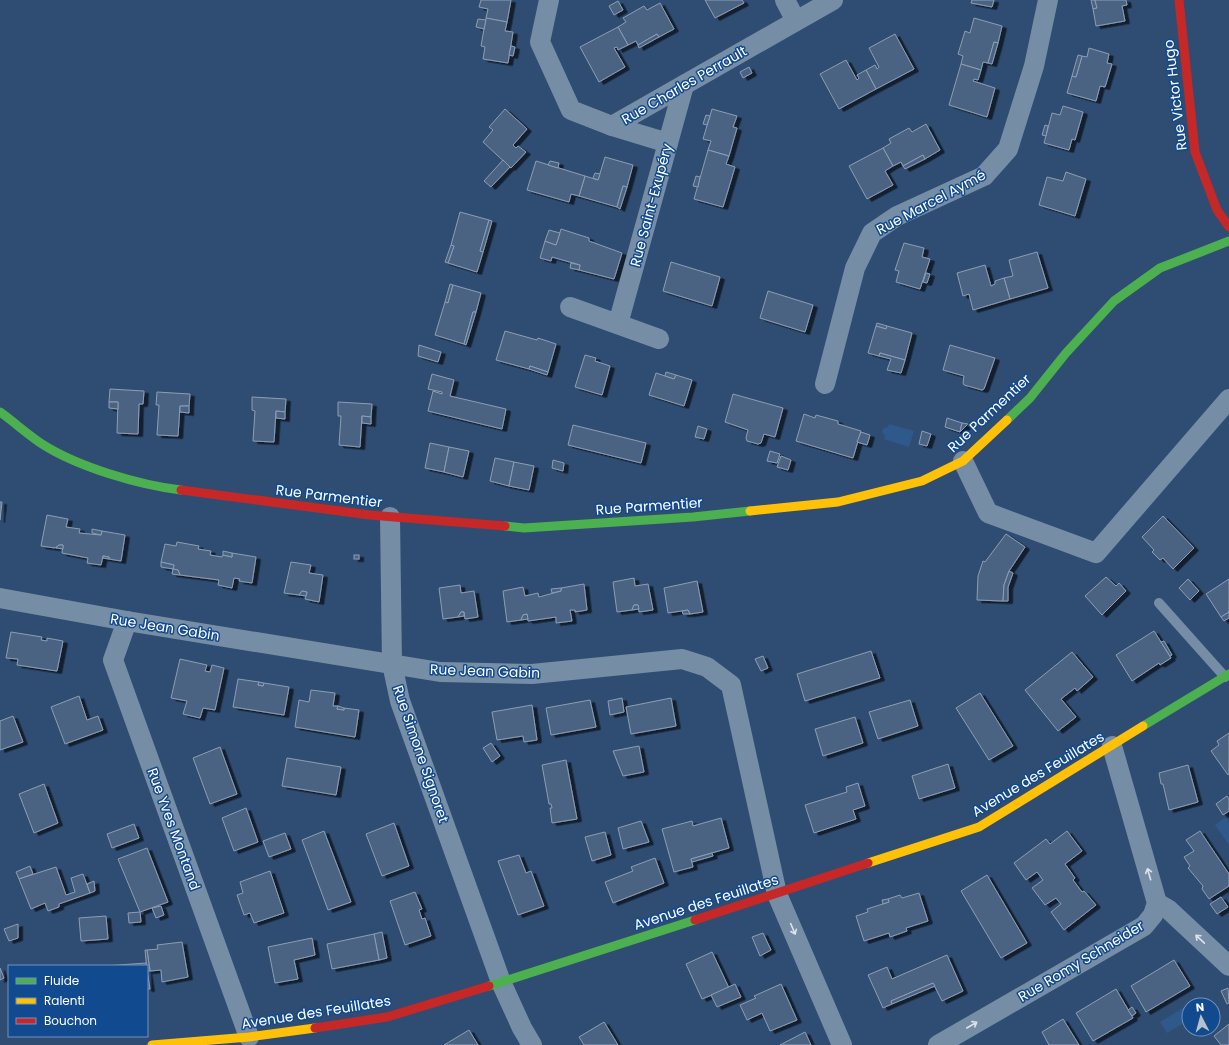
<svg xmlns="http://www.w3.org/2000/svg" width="1229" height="1045" font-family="Poppins,sans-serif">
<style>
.water{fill:#30598b}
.building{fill:#4c6482;stroke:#8b9db4;filter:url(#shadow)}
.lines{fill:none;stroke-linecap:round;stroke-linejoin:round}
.lane{stroke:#768da6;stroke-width:10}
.street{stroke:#768da6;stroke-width:20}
.fast{stroke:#4caf50;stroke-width:9}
.slow{stroke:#ffc107;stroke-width:9}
.jam{stroke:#c62828;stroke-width:9}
.oneway{stroke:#dde2e9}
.labels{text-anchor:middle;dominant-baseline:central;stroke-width:3;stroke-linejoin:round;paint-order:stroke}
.street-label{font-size:14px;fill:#fff;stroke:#124a8f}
</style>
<defs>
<filter id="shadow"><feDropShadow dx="4.5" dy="2.5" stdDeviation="0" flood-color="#0009"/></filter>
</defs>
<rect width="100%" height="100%" fill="#2f4d72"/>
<g class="water">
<path d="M889 424 914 431 909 447 884 439 885 436 882 431 884 428 888 427Z"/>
<path d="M1226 817 1229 822V845L1215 825Z"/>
<path d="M1183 1008 1189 1020 1167 1033 1160 1022Z"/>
</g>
<g class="building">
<path d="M481 0H511L507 22 486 18 488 9 479 7Z"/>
<path d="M705 0H742L744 3 715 18Z"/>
<path d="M972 0H994L992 7 971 3Z"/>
<path d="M1091 0H1095L1097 8 1093 9Z"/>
<path d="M1095 0H1126L1127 5 1122 6 1125 21 1096 26 1093 9 1097 8Z"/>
<path d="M618 1 623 10 614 15 609 6Z"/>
<path d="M660 3 674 29 659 37 657 34 638 45 636 41 628 45 618 27 626 22 623 18 644 6 647 10Z"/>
<path d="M486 18 507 22 505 31 513 32 508 63 483 59 485 47 481 46Z"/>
<path d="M974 18 1002 26 998 43 994 42 988 63 983 62 981 70 961 64 963 56 958 54 965 31 970 33Z"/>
<path d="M478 19 486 20 484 29 476 27Z"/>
<path d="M618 27 628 45 618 50 617 47 614 48 625 67 599 82 580 47Z"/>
<path d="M657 34 659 37 639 48 638 45Z"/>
<path d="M895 34 914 69 876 89 866 70 875 65 877 69 879 67 869 48Z"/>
<path d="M994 42 998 43 992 64 988 63Z"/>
<path d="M511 46 515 47 513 56 509 55Z"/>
<path d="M1089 48 1109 54 1107 63 1112 64 1105 87 1100 86 1096 101 1067 93 1072 76 1076 77 1082 56 1087 57Z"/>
<path d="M1078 55 1082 56 1076 77 1072 76Z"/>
<path d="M846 60 857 80 859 78 857 75 866 70 876 89 839 109 820 74Z"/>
<path d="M961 64 981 70 978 80 974 79 973 81 995 88 987 117 949 105Z"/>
<path d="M749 67 752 73 743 78 740 72Z"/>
<path d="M1063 106 1083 112 1075 140 1072 139 1069 150 1044 143 1052 113 1060 115Z"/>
<path d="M505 109 527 129 513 145 516 148 518 146 526 152 511 168 483 142 493 130 489 127Z"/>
<path d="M712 109 737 116 733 127 737 128 729 156 708 150 711 141 703 139Z"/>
<path d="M706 115 710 116 707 125 703 124Z"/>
<path d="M926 124 940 150 925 159 923 155 903 166 901 162 893 166 883 148 891 143 889 139 909 128 912 132Z"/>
<path d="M1045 125 1048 126 1046 136 1042 135Z"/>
<path d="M883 148 893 166 885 171 893 185 867 199 849 166Z"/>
<path d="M708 150 729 156 726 164 735 167 723 207 694 199Z"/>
<path d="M923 155 925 159 905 169 903 166Z"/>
<path d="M605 157 633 165 627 187 623 186 617 207 579 196 585 176 598 180Z"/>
<path d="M503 160 510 167 491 187 484 181Z"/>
<path d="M536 161 585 176 579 196 571 194 569 202 527 190Z"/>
<path d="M550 161 559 163 558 168 548 165Z"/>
<path d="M1066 172 1086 179 1075 216 1039 205 1047 177 1063 181Z"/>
<path d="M595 173 600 174 598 180 593 178Z"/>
<path d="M696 176 700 177 698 187 693 186Z"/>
<path d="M623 186 627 187 620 209 617 207Z"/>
<path d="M460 212 489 220 480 251 483 252 477 272 448 263 454 246 451 245Z"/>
<path d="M489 220 492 221 483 252 480 251Z"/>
<path d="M561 229 589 238V241L622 253 614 279 579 270 580 265 552 257 551 261 540 258 545 241 556 245Z"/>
<path d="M549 230 560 233 556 245 545 241Z"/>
<path d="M904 243 924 248 922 257 930 259 920 289 896 282 899 271 895 270Z"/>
<path d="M451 245 454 246 448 263 445 262Z"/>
<path d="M1037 252 1048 288 1010 299 1004 278 1013 276 1009 260Z"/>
<path d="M671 262 720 277 712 306 663 291Z"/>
<path d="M571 263 580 265 579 270 570 268Z"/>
<path d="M985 265 991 286 995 284V281L1004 278 1010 299 973 310 969 294 963 296 957 273Z"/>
<path d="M926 273 930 274 927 283 923 282Z"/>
<path d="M450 284 453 285 448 303 445 302Z"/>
<path d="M453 285 481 293 476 312H473L464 344 435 335 445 302 448 303Z"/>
<path d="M768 291 813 305 805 332 760 318Z"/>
<path d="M473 312H476L466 345 464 344Z"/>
<path d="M877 323 887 326 886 329 876 326Z"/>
<path d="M876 326 886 329 887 326 912 333 905 360 880 353 879 356 868 353Z"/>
<path d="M505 331 537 340 538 338 556 344 548 372 530 366 529 369 496 360Z"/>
<path d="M419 345 441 352 438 362 418 356Z"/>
<path d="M950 345 995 358 984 389 982 390 964 385 963 383 964 376 943 370Z"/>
<path d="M880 353 905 360 901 373 887 370 891 359 879 356Z"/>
<path d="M585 355 596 358 595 361 610 366 602 395 575 387Z"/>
<path d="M530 366 548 372 547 375 529 369Z"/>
<path d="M666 372 676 375 674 379 665 376Z"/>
<path d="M656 373 674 379 676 375 692 380 684 406 649 395Z"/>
<path d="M432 374 454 380 450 396 506 409 502 429 428 411 433 391 442 394V392L428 389Z"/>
<path d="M110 389 144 391 143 404H139L138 434 117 433 118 402H109Z"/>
<path d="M157 392 190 394 189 406H180L178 436 157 435 159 405H156Z"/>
<path d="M733 394 783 408 775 437 764 434 761 443 758 444 747 441 746 438 748 430 725 422Z"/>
<path d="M252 397 286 399 285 412 276 411 274 442 253 441 255 411 252 410Z"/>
<path d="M109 402H118V409L109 408Z"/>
<path d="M338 402 372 404 371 417 362 416 360 447 339 445 341 416H338Z"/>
<path d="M180 406H189V413L180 412Z"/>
<path d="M276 411 285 412V419L276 418Z"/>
<path d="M804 414 815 418 816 415 838 421V424L861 431 853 458 796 441Z"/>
<path d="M362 416 371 417V424L362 423Z"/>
<path d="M947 418 962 423 960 432 945 427Z"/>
<path d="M962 423 968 424 960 432Z"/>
<path d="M573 425 646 443 641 463 568 445Z"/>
<path d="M698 426 707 429 704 439 695 437Z"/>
<path d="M922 431 931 434 927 446 919 444Z"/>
<path d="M861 432 870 435 867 445 857 442Z"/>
<path d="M430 443 449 447 444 472 425 468Z"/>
<path d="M449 447 469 451 463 477 444 472Z"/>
<path d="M770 451 780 454 777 463 767 461Z"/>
<path d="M781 456 791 460 788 470 777 467Z"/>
<path d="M495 458 514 462 509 486 490 481Z"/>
<path d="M553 460 564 463 563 471 552 468Z"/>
<path d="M514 462 534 466 529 490 509 486Z"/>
<path d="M0 502H2L0 520Z"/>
<path d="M47 515 68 519 66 527 80 529 79 533 101 535 102 531 125 535 121 561 109 559V557L103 556 101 565 87 563 88 558 62 553 63 545H59L55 548 41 546Z"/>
<path d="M1163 516 1194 548 1173 569 1163 558 1160 560 1152 552 1154 550 1142 537Z"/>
<path d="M92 529 102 531 101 535 92 533Z"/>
<path d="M1006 534 1025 547 1009 571 1004 585 1003 601 977 600 978 576 983 561 985 562Z"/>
<path d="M177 542 199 546 198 549 211 551 210 555 222 557 223 555 232 557V553L256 557 252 583 239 581 240 579 234 578 232 588 218 585 219 580 180 575 178 570 173 569 174 565 161 562 165 544 176 546Z"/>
<path d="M59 545H63V549L56 548Z"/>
<path d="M223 551 232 553V557L223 555Z"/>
<rect x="354" y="555" width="5" height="4"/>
<path d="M103 556 109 557V559L103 558Z"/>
<path d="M161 562 174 565 173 569 161 567Z"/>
<path d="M291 562 311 565 309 573 323 575 319 602 305 599 307 592 302 591 299 595 284 593Z"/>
<path d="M173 569 178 570 180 575 172 574Z"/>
<path d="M1009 571 1013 573 1008 587V601H1003L1004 585Z"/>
<path d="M1106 577 1116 586 1119 583 1126 591 1102 615 1085 596Z"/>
<path d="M634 578 635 586 648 584 653 610 639 612 638 605H634L632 610 617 612 613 582Z"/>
<path d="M1188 579 1199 591 1190 600 1179 588Z"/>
<path d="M1229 579V612L1221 617 1206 594Z"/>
<path d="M697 581 703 612 690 614 688 610 668 613 664 588Z"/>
<path d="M584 584 587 610 575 612V610H570L572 621 556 623V617L528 621 527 614 523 615 521 620 507 622 503 591 523 587 525 596 538 593 539 597 561 591V588Z"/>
<path d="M460 585 461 593 474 591 478 617 465 619 464 612H461L458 617 443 619 439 588Z"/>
<path d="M561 588V591L552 593 551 589Z"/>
<path d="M302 591 307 592 306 596 299 595Z"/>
<path d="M634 605H638L639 609 632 610Z"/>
<path d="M688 610 690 614H683L682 611Z"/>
<path d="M461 612H464V616L458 617Z"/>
<path d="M1229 612V618L1224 621 1221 617Z"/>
<path d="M527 614 528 619 521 620 523 615Z"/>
<path d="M1154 631 1171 658 1160 665 1159 663 1132 681 1116 655Z"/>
<path d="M11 632 42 637 41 640 47 641V638L63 641 57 671 17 665 18 659 6 658Z"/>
<path d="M1164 641 1172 655 1170 656 1161 642Z"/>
<path d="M871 651 880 678 805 701 797 674Z"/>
<path d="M1072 652 1093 677 1077 691 1075 688 1061 699 1076 717 1058 731 1025 690Z"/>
<path d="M763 656 768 668 761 671 755 659Z"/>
<path d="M180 659 207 665 205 671 210 672 212 665 224 668 215 710 203 708 200 718 183 714 187 701 171 698Z"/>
<path d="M238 679 259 682 258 685 263 686 264 683 289 687 284 715 233 707Z"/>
<path d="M259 682 264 683 263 686 258 685Z"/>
<path d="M311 690 335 693 333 706H338L337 709 344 710V708L359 710 355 737 295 727 299 700 309 702Z"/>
<path d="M980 693 1013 746 989 760 956 708Z"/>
<path d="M79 696 87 720 98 716 103 730 65 744 51 707Z"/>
<path d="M622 698 624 712 610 715 608 701Z"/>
<path d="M671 698 676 726 631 734 626 707Z"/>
<path d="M590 700 596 727 551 735 546 708Z"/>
<path d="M910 700 918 726 878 739 869 712Z"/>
<path d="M532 705 537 740 524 742 523 736 497 740 492 712Z"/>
<path d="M338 706 344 708V710L337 709Z"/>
<path d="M13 716 23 742 0 750V721Z"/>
<path d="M855 717 863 743 823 756 815 729Z"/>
<path d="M1229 733V774L1228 775 1211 751 1219 745 1217 741Z"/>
<path d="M491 743 500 756 492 762 483 748Z"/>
<path d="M639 746 644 772 623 776 613 751Z"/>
<path d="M220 747 237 794 210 804 193 758Z"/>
<path d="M287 758 341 767 336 795 282 786Z"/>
<path d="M566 760 577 819 552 823 550 808H552L551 804H549L542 765Z"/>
<path d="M948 764 955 788 919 799 912 776Z"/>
<path d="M1188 765 1198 802 1169 810 1163 784H1161L1159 773Z"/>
<path d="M858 783 865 806 853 810 856 819 814 833 805 805 847 792 846 787Z"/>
<path d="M44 784 58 823 34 833 19 794Z"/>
<path d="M1227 796 1229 799V811L1223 815 1216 804Z"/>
<path d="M246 808 258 842 234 851 222 818Z"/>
<path d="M721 818 729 848 691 859 693 867 674 872 662 829 692 821 693 826Z"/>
<path d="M641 821 649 842 623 849 618 828Z"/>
<path d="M394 823 409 866 382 876 366 834Z"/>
<path d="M134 824 139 838 112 848 107 834Z"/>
<path d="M324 831 351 902 328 910 302 840Z"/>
<path d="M1067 831 1082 851 1065 864 1075 878 1073 880 1082 892 1084 891 1096 905 1064 930 1051 912 1061 904 1056 898 1045 905 1032 888 1043 880 1037 872 1026 880 1014 863 1046 839 1050 844Z"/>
<path d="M1200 831 1229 874V886L1209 899 1202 889 1203 886 1188 868 1190 866 1184 857 1194 851 1186 840Z"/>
<path d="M605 832 611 855 592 861 585 837Z"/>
<path d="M285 833 291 849 269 857 263 841Z"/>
<path d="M147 848 168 902 140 912 118 859Z"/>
<path d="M712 853 713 856 692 862 691 859Z"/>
<path d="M519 855 526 873 531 871 544 906 518 915 498 861Z"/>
<path d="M655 858 664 883 613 903 605 882 633 871 631 867Z"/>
<path d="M30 866 33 874 19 879 16 872Z"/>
<path d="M56 867 66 895 75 892 71 878 83 874 90 893 59 904V907L48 911 45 903 31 909 19 879Z"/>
<path d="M270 871 284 913 254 923 250 913 244 915 237 895 243 893 240 882Z"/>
<path d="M987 875 1027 943 1001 958 961 891Z"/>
<path d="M94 881 95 891 90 893 87 884Z"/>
<path d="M415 892 422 909 419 910 422 919 425 918 431 936 405 945 390 901Z"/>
<path d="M919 893 928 921 906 928 907 931 890 937 889 933 864 941 856 916 868 912 867 909 889 902 888 899 900 895 902 898Z"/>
<path d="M1221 897 1228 907 1217 914 1210 904Z"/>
<path d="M888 899 889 902 883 904 882 900Z"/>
<path d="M161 906 164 915 156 918 152 908Z"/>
<path d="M140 912 141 922 129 923 128 913Z"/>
<path d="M106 916 108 939 81 941 79 918Z"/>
<path d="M18 924V938L9 941 4 929Z"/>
<path d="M382 932 387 958 379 960 374 934Z"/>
<path d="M763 933 771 950 760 956 752 937Z"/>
<path d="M374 934 379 960 332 969 327 944Z"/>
<path d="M312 938 315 955 294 960 298 979 275 983 268 947Z"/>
<path d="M182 942 188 977 162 982 161 970 150 971 147 950 158 949 157 945Z"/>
<path d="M145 950H147L150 971H147Z"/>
<path d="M712 952 729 988 702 999 686 964Z"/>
<path d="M947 955 963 991 942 1001 933 983 891 1001 892 1004 883 1008 868 975 887 967 892 979Z"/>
<path d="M1174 960 1190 986 1146 1012 1131 986Z"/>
<path d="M146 963 147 966H105Z"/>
<path d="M0 968 4 978 0 980Z"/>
<path d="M147 969 150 989H147Z"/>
<path d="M933 983 935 986 892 1004 891 1001Z"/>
<path d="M735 984 741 997 717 1007 711 995Z"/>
<path d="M781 984 797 1020 770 1031 762 1013 747 1020 740 1005 756 998 754 996Z"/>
<path d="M1228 988 1229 1003 1227 1004 1221 991Z"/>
<path d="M1116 989 1133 1018 1093 1041 1076 1013Z"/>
<path d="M1132 1007 1136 1013 1132 1016 1128 1010Z"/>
<path d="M1063 1019 1079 1045H1049L1042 1032Z"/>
<path d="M604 1022 618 1045H584L579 1037Z"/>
<path d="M1229 1024V1045H1221L1214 1036Z"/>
<path d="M469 1030 478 1045H444Z"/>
<path d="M805 1032 811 1045H780Z"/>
</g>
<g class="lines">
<path class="lane" d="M1159 603 1225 677"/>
<g class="street">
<path d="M549 0 540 42 571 110 612 126 833 0"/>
<path d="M785 0 796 21"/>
<path d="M612 126 668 143"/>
<path d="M570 307 659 339"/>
<path d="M618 324 684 85"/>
<path d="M825 384 855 268 872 233 897 216 984 176 1008 149 1034 66 1048 0"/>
<path d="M963 461 988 513 1096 553 1229 399"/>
<path d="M390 517 392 664 400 701 501 982 522 1028 532 1045"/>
<path d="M0 598 127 621 440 672 532 674 682 659 707 667 731 685 777 894 842 1045"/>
<path d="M127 621 113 660 249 1037"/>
<path d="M1157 903 1169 910 1229 966"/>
<path d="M938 1045 1144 926 1153 915 1157 903 1112 746"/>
</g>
<g class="fast">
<path d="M0 412C14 422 27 434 42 444 78 467 139 485 181 490"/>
<path d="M1007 420 1030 398 1066 353 1114 301 1160 268 1229 241"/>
<path d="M505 526 524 528 693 517 750 511"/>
<path d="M1143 726 1229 674"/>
<path d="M489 986 695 920"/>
</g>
<g class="slow">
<path d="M750 511 838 502 922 481 963 461 1007 420"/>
<path d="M868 863 979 827 1143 726"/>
<path d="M152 1045 249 1037 315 1028"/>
</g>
<g class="jam">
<path d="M1179 0 1195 152 1217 210 1229 227"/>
<path d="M181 490 370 515 505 526"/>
<path d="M695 920 868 863"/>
<path d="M315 1028 387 1017 489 986"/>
</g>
</g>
<defs><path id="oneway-shaft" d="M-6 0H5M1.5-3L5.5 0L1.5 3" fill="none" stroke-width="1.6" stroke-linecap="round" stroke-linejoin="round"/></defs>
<g class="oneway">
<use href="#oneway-shaft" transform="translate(1149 874) rotate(-106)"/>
<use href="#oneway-shaft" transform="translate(793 929) rotate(67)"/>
<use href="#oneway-shaft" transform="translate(1200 939) rotate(-137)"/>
<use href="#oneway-shaft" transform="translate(972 1025) rotate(-30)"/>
</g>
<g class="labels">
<g class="street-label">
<text transform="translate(684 85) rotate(-30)">Rue Charles Perrault</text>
<text transform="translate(1175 95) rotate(-97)">Rue Victor Hugo</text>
<text transform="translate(931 202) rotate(-28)">Rue Marcel Aymé</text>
<text transform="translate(651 205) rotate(-75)">Rue Saint-Exupéry</text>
<text transform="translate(989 413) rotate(-43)">Rue Parmentier</text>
<text transform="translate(329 496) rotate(7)">Rue Parmentier</text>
<text transform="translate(649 506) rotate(-4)">Rue Parmentier</text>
<text transform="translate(165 627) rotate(9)">Rue Jean Gabin</text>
<text transform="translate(485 671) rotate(2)">Rue Jean Gabin</text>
<text transform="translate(421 754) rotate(71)">Rue Simone Signoret</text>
<text transform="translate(1038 774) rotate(-31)">Avenue des Feuillates</text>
<text transform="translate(174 829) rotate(70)">Rue Yves Montand</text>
<text transform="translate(706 902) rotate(-18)">Avenue des Feuillates</text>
<text transform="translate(1081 961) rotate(-31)">Rue Romy Schneider</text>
<text transform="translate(316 1012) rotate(-9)">Avenue des Feuillates</text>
</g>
</g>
<rect x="8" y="965" width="140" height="72" fill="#124a8f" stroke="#7192bc"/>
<rect x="16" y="978" width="20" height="6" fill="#4caf50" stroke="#7192bc"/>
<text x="44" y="985" font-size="12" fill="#ffffff">Fluide</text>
<rect x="16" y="998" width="20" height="6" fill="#ffc107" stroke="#7192bc"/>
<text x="44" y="1005" font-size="12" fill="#ffffff">Ralenti</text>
<rect x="16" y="1018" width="20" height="6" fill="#c62828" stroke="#7192bc"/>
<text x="44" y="1025" font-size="12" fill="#ffffff">Bouchon</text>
<g transform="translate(1201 1017) rotate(354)"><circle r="19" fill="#124a8f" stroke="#7192bc"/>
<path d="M0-3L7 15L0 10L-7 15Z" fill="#b6c1ce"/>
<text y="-6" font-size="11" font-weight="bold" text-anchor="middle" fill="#ffffff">N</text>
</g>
</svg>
